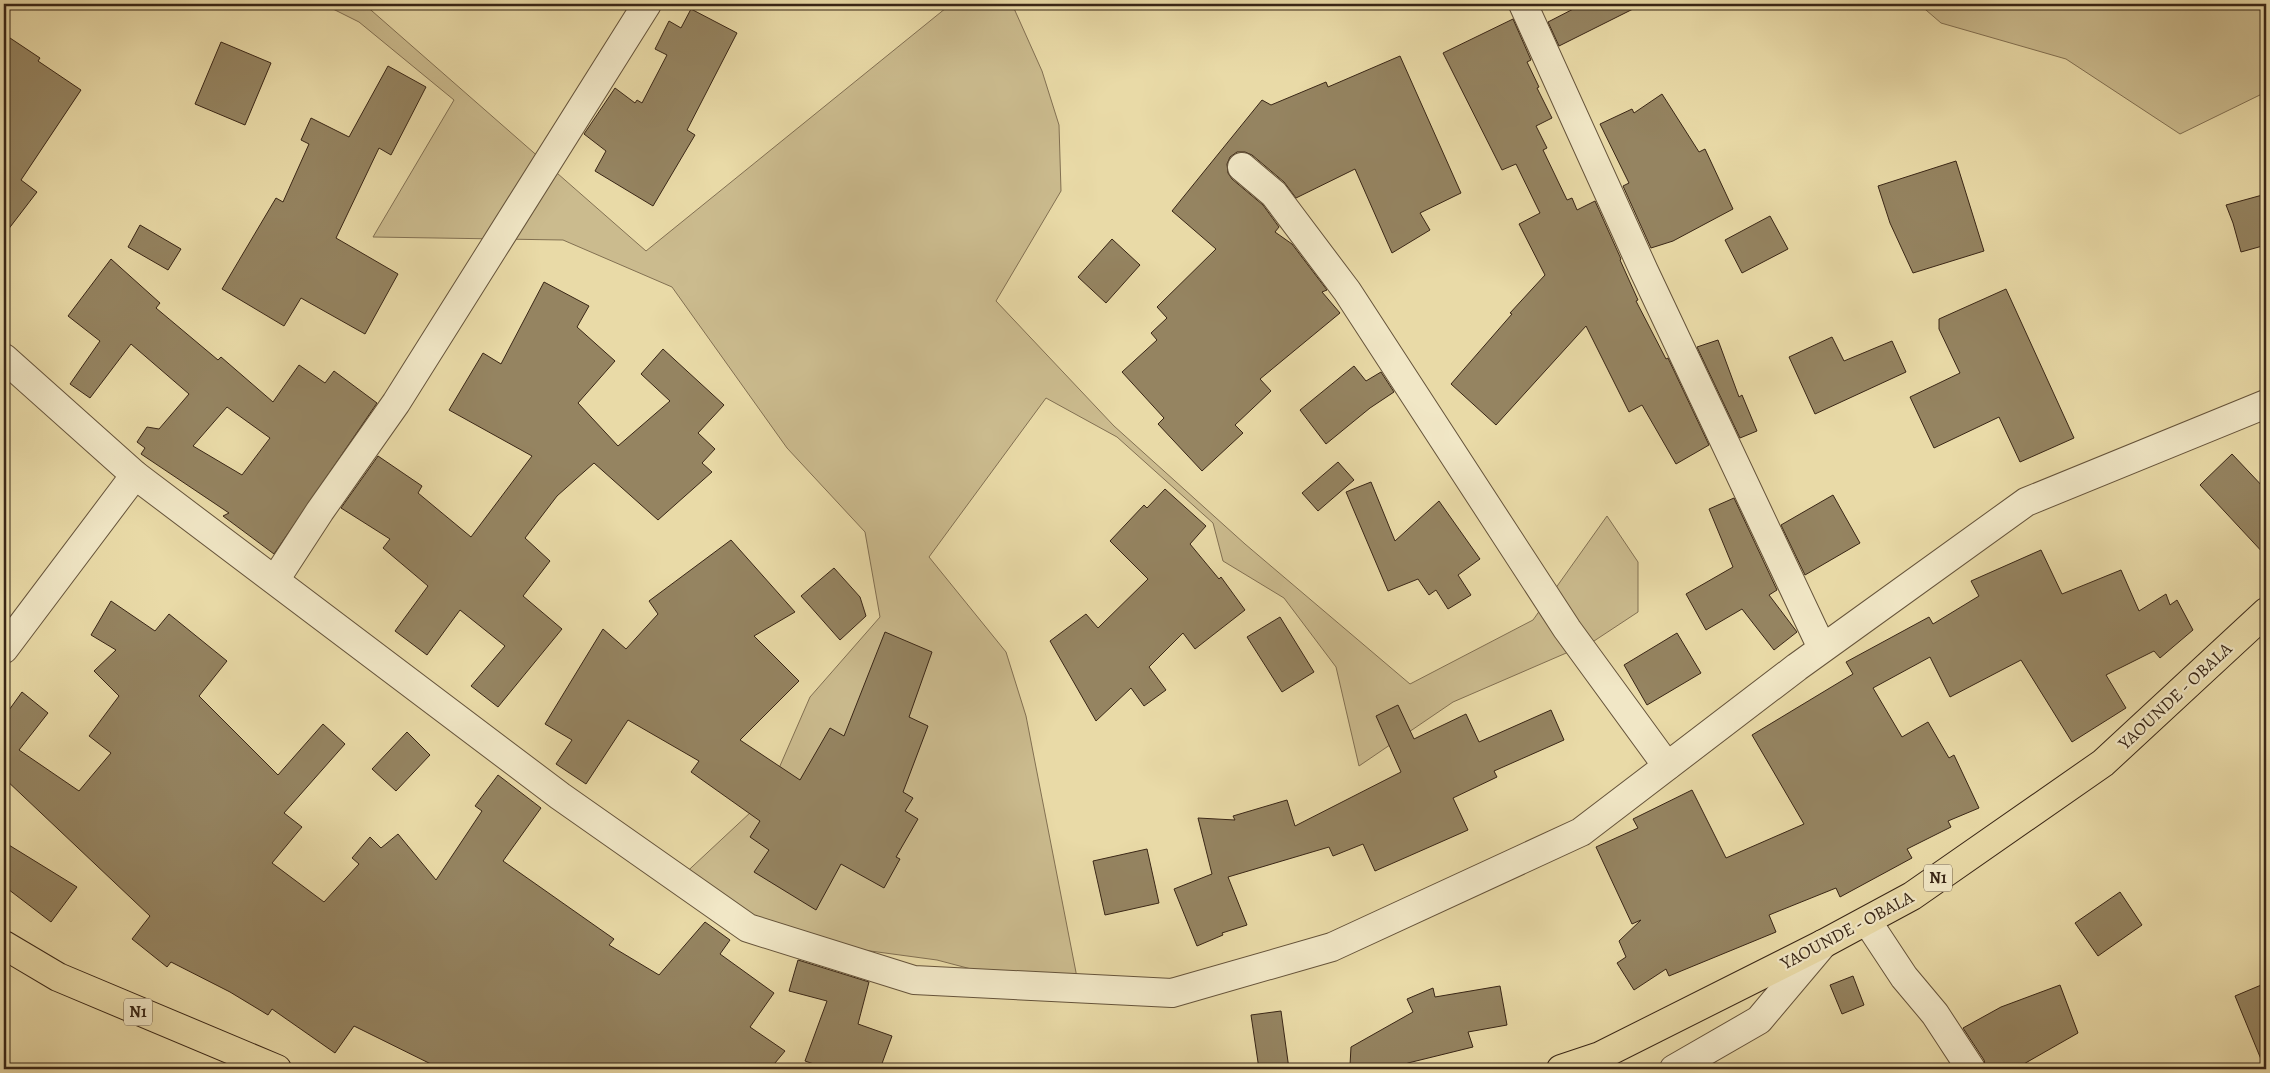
<svg xmlns="http://www.w3.org/2000/svg" width="2270" height="1073" font-family="Alegreya,serif">
<style>
.green{fill:#cbbb8e;stroke:#827052}
.building{fill:#958461;stroke:#392616;fill-rule:evenodd}
.lines{fill:none;stroke-linecap:round;stroke-linejoin:round}
.minor-casing{stroke:#65533a;stroke-width:30}
.highway-casing{stroke:#392616;stroke-width:30}
.minor{stroke:#f1e7c6;stroke-width:28}
.highway{stroke:#e9daa7;stroke-width:28}
.labels{text-anchor:middle;dominant-baseline:central;stroke-width:4.5;stroke-linejoin:round;paint-order:stroke}
.shield{fill:#f1e7c6;stroke:#70604b;stroke-width:1}
.shield-label{font-size:16px;font-weight:bold;fill:#392616}
.street-label{font-size:18px;fill:#392616;stroke:#f1e7c6}
</style>
<rect width="100%" height="100%" fill="#e9daa7"/>
<filter id="stains"><feTurbulence type="fractalNoise" baseFrequency=".004" numOctaves="4"/><feColorMatrix values="0 0 0 0 .2 0 0 0 0 .09 0 0 0 0 .02 0 0 0 .5 -.17"/></filter>
<radialGradient id="worn" r=".72"><stop offset=".6" stop-color="#630" stop-opacity="0"/><stop offset="1" stop-color="#630" stop-opacity=".3"/></radialGradient>
<g class="green">
<path d="M323 4H364L646 251 946 8 945 4H1012L1042 71 1059 125 1061 191 996 301 1114 426 1245 544 1410 684 1533 620 1607 516 1638 562V612L1594 641 1453 702 1359 766 1336 667 1284 598 1223 561 1213 523 1117 437 1046 398 929 557 1006 652 1026 716 1081 998 937 960 774 938 678 880 766 798 810 697 880 617 865 532 787 448 672 287 563 240 373 237 454 100 359 22Z"/>
<path d="M1919 4H2266V92L2180 134 2066 59 1941 23Z"/>
</g>
<g class="building">
<path d="M1583 4H1643L1559 46 1548 22Z"/>
<path d="M691 9 737 33 687 130 695 135 653 206 595 171 606 151 584 134 615 88 635 103 637 100 642 103 667 55 655 49 669 21 681 28Z"/>
<path d="M1513 19 1531 60 1527 62 1539 87 1537 88 1552 118 1536 126 1547 148 1543 150 1567 200 1572 198 1577 210 1595 201 1621 259 1620 260 1638 300 1636 301 1666 359 1668 358 1709 445 1676 464 1642 405 1629 412 1586 326 1496 425 1451 384 1512 314 1510 313 1545 275 1519 224 1540 213 1516 164 1502 170 1443 53Z"/>
<path d="M4 34 40 58 38 61 81 90 21 180 37 192 4 235Z"/>
<path d="M221 42 271 63 245 125 195 104Z"/>
<path d="M1400 56 1461 193 1420 213 1430 230 1392 253 1355 169 1296 198 1284 182 1252 155 1245 152H1237L1230 157 1227 164 1228 173 1232 179 1263 205 1279 227 1275 232 1292 244 1327 290 1322 292 1340 313 1260 379 1271 391 1235 425 1243 433 1202 471 1158 424 1164 418 1122 372 1157 340 1151 333 1167 318 1157 307 1216 249 1172 211 1262 100 1271 105 1326 82 1328 87Z"/>
<path d="M388 66 426 87 391 155 379 148 336 238 398 274 365 334 301 298 284 326 222 289 276 198 283 202 309 144 301 140 311 118 349 137Z"/>
<path d="M1662 94 1699 152 1705 149 1733 209 1673 241 1651 248 1623 186 1629 183 1600 124 1632 109 1634 113Z"/>
<path d="M1956 161 1984 251 1913 273 1890 223 1878 186Z"/>
<path d="M2266 194V245L2241 252 2233 223 2226 205Z"/>
<path d="M1770 216 1788 249 1742 273 1725 240Z"/>
<path d="M140 225 181 249 168 270 128 247Z"/>
<path d="M1112 239 1140 265 1106 303 1078 277Z"/>
<path d="M111 259 160 303 156 308 218 360 221 357 273 402 299 365 325 383 334 371 377 403 274 554 223 516 229 513 141 454 145 448 137 442 147 427 159 429 189 394 131 344 90 398 70 384 100 341 68 316ZM227 407 270 438 242 475 193 446Z"/>
<path d="M544 282 589 306 577 327 615 361 578 403 618 446 670 401 641 374 663 349 724 405 698 433 715 449 702 463 712 472 658 520 594 463 557 496 525 538 550 561 523 596 562 629 498 707 471 686 505 646 460 610 427 655 395 631 428 586 383 548 390 539 341 508 378 456 422 486 418 493 471 537 532 456 449 410 483 353 501 364Z"/>
<path d="M2006 289 2074 438 2020 462 1999 417 1934 448 1910 397 1960 373 1939 329V319Z"/>
<path d="M1832 337 1844 361 1892 341 1906 372 1815 414 1789 357Z"/>
<path d="M1718 340 1739 397 1742 395 1757 431 1740 438 1697 347Z"/>
<path d="M1354 366 1366 381 1381 372 1394 392 1370 408 1326 444 1300 410Z"/>
<path d="M2232 454 2266 490V556L2200 485Z"/>
<path d="M1338 462 1354 480 1318 511 1302 493Z"/>
<path d="M1371 482 1395 541 1439 501 1480 559 1458 575 1471 595 1448 609 1436 590 1429 595 1418 579 1388 591 1346 492Z"/>
<path d="M1165 489 1206 526 1190 544 1219 579 1221 577 1245 610 1195 649 1183 633 1149 667 1166 690 1144 706 1131 688 1096 721 1050 641 1086 614 1098 628 1148 579 1110 541 1144 505 1147 508Z"/>
<path d="M1833 495 1860 543 1805 575 1781 525Z"/>
<path d="M1734 498 1777 590 1769 595 1797 632 1774 650 1742 609 1706 630 1686 594 1733 567 1709 509Z"/>
<path d="M731 540 795 612 754 636 799 681 740 740 800 780 830 728 844 736 885 632 932 652 909 717 928 726 903 792 913 798 905 811 918 819 896 857 900 859 884 888 841 864 816 910 754 872 769 850 750 837 760 821 691 772 699 761 628 720 586 784 556 764 572 740 545 724 603 629 626 649 658 614 649 601Z"/>
<path d="M2041 550 2062 594 2121 570 2139 611 2166 594 2170 605 2177 600 2193 630 2160 658 2154 651 2106 675 2126 708 2072 742 2021 660 1950 697 1930 657 1873 688 1902 737 1928 722 1949 758 1954 755 1979 808 1948 821 1951 827 1907 849 1912 858 1840 897 1836 888 1769 915 1776 932 1669 976 1666 969 1634 990 1617 963 1626 957 1619 941 1641 920 1632 924 1596 847 1638 828 1633 819 1692 790 1726 858 1804 824 1752 735 1853 674 1846 662 1929 617 1933 624 1979 596 1971 581Z"/>
<path d="M834 568 860 597 866 616 840 640 801 596Z"/>
<path d="M111 601 155 631 169 614 227 661 199 696 278 775 323 724 345 744 284 813 302 827 272 863 324 902 359 864 352 858 370 837 381 848 398 834 436 880 482 811 475 806 498 775 541 808 503 861 614 939 609 945 659 975 705 922 730 940 720 954 774 993 750 1027 785 1051 770 1069H441L354 1026 335 1053 272 1009 268 1015 230 992 171 962 167 967 132 939 150 916 4 778V717L22 692 48 713 19 750 79 791 111 753 89 736 119 696 94 671 116 650 91 635Z"/>
<path d="M1280 617 1314 672 1282 692 1247 637Z"/>
<path d="M1677 633 1701 673 1647 705 1624 665Z"/>
<path d="M1398 705 1414 739 1466 714 1479 742 1551 710 1564 740 1494 771 1497 777 1453 798 1468 830 1375 871 1363 844 1333 856 1329 847 1228 877 1247 925 1222 933 1223 935 1197 946 1174 889 1212 874 1198 818 1235 820 1233 816 1287 800 1295 826 1401 772 1376 716Z"/>
<path d="M407 732 430 755 396 791 372 769Z"/>
<path d="M4 842 77 887 51 922 4 886Z"/>
<path d="M1147 849 1159 903 1105 915 1093 861Z"/>
<path d="M2120 892 2142 925 2098 956 2075 923Z"/>
<path d="M798 960 869 982 858 1024 892 1036 880 1069H828L805 1061 827 1001 789 991Z"/>
<path d="M1853 976 1864 1005 1842 1014 1830 985Z"/>
<path d="M2266 983V1069H2265L2235 996Z"/>
<path d="M2060 985 2078 1033 2015 1069H1986L1984 1060 1963 1028 2001 1007Z"/>
<path d="M1500 986 1507 1025 1468 1032 1473 1047 1408 1063 1396 1069 1350 1065 1351 1047 1413 1012 1407 999 1433 988 1435 997Z"/>
<path d="M1281 1011 1289 1069H1259L1251 1015Z"/>
</g>
<g class="lines">
<defs>
<g id="minor">
<path d="M1523 4 1644 271 1822 648"/>
<path d="M1242 167 1274 194 1347 291 1567 629 1667 766"/>
<path d="M4 358 135 475 560 796 748 928 914 980 1172 993 1332 947 1581 832 1797 667 2026 502 2266 404"/>
<path d="M275 580 320 511 396 403 647 4"/>
<path d="M4 649 135 475"/>
<path d="M1867 921 1904 977 1935 1014 1971 1069"/>
<path d="M1674 1069 1759 1020 1823 944"/>
</g>
<g id="highway">
<path d="M4 945 58 977 277 1069"/>
<path d="M1561 1069 1600 1056 1823 944 1912 896 2103 763 2266 612"/>
</g>
</defs>
<use href="#minor" class="minor-casing"/>
<use href="#highway" class="highway-casing"/>
<use href="#minor" class="minor"/>
<use href="#highway" class="highway"/>
</g>
<g class="labels">
<g class="shield">
<rect x="1924" y="864.5" width="28" height="27" rx="4"/>
<rect x="124" y="998.5" width="28" height="27" rx="4"/>
</g>
<g class="shield-label">
<text x="1938" y="878">N1</text>
<text x="138" y="1012">N1</text>
</g>
<g class="street-label">
<text transform="translate(2175 696) rotate(-43)">YAOUNDE - OBALA</text>
<text transform="translate(1847 930) rotate(-28)">YAOUNDE - OBALA</text>
</g>
</g>
<rect width="2270" height="1073" fill="none" stroke="#e9daa7" stroke-width="20"/>
<rect x="5" y="5" width="2260" height="1063" fill="none" stroke="#392616" stroke-width="2.5"/>
<rect x="10" y="10" width="2250" height="1053" fill="none" stroke="#392616"/>
<rect width="100%" height="100%" filter="url(#stains)"/>
<rect width="100%" height="100%" fill="url(#worn)"/>
</svg>
